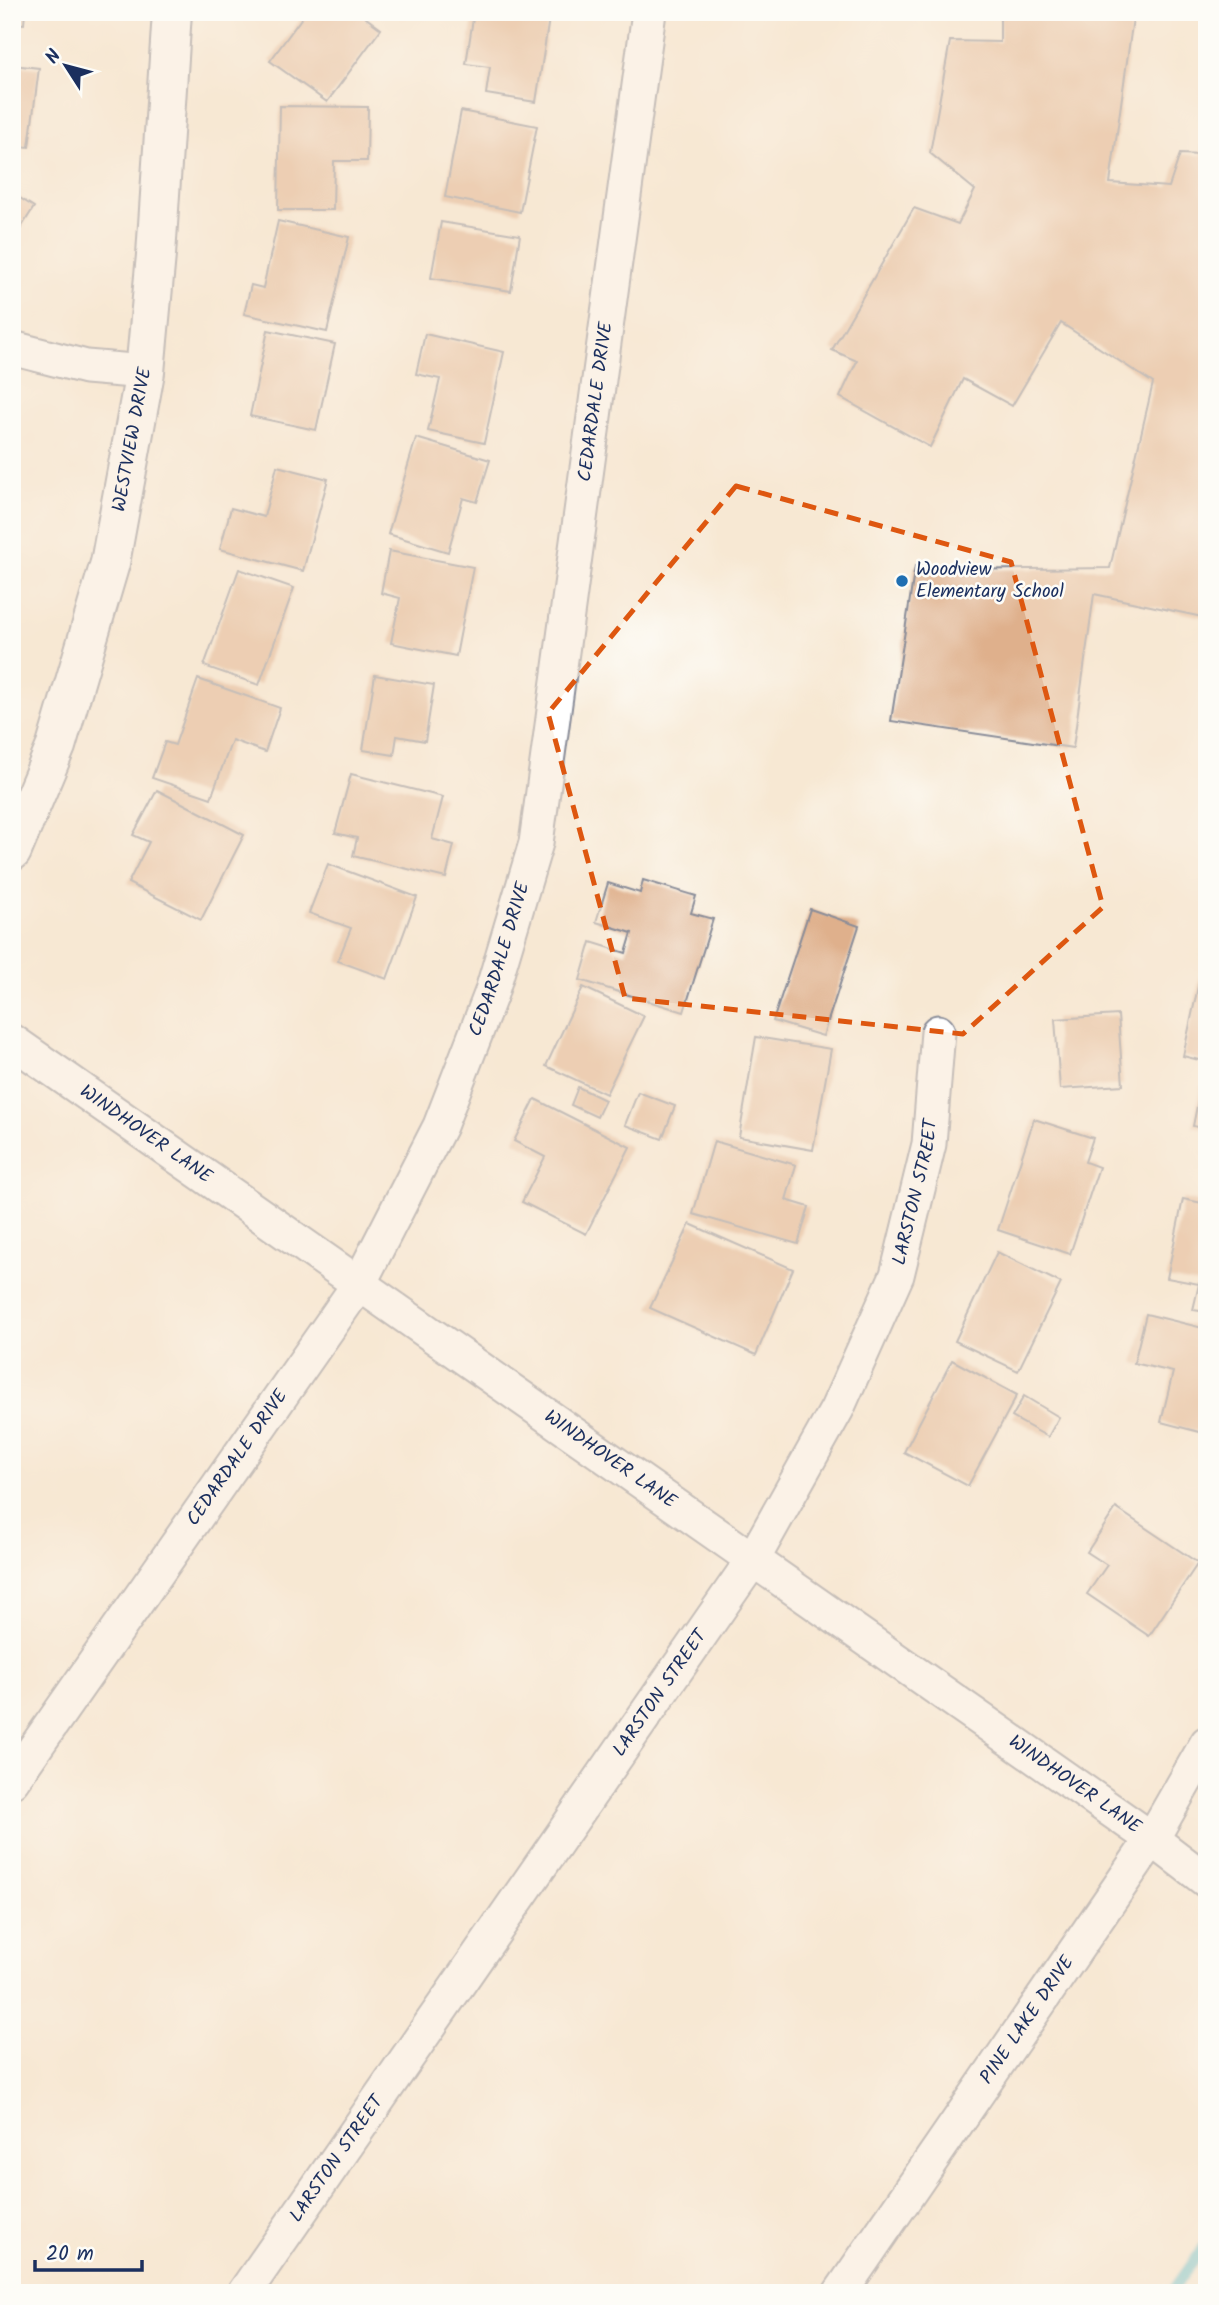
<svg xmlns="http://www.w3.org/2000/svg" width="1219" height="2305" font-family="Kalam,sans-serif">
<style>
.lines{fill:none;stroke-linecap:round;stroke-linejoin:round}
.stream{stroke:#4eb9ca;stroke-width:10}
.building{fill:#dfb08c}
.street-casing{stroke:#898c98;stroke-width:37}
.secondary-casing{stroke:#898c98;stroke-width:42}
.path{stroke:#898c98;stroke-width:4.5;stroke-dasharray:5 5;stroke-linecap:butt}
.street{stroke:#fff;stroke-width:33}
.secondary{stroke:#fff;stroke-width:38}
.marked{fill:none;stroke:#de5710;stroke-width:5;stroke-dasharray:14 9;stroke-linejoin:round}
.poi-dot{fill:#1f6fb2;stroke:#fdfcf7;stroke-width:2.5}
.labels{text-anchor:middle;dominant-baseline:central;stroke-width:5;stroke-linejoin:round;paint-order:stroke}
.street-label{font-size:19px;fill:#1b2f5e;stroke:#fdfcf7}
.poi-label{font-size:19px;fill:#1b2f5e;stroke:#fdfcf7;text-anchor:start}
</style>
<rect width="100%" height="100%" fill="#fdfcf7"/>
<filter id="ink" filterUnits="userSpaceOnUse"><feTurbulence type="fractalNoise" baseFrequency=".0143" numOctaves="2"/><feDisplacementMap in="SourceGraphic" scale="14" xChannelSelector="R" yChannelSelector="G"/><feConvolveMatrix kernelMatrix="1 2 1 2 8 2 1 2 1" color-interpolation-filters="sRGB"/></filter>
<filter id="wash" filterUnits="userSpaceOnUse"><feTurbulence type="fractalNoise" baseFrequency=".00686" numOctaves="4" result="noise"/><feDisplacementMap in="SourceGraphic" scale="28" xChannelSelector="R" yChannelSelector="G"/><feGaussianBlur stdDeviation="1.57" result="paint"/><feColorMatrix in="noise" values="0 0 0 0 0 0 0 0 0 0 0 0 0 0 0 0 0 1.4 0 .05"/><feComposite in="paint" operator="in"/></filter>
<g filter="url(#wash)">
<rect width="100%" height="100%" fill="#f7e8d3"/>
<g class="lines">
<path class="stream" d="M1171 2293 1207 2242"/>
</g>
<g id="blocks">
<g class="building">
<path d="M12 12H25L24 24 12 23Z"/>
<path d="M306 12H358L381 29 327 102 270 61Z"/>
<path d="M474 12H550L536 102 486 94 490 67 466 64Z"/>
<path d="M1000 12H1104V16L1133 18 1110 183 1169 187 1180 154 1200 155 1207 115V618L1094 594 1073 748 891 721 915 566 948 570 1110 568 1153 383 1061 323 1012 406 963 379 930 447 840 397 857 361 832 350 914 208 958 224 975 190 930 153 950 41 1000 42Z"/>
<path d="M12 65 39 68 29 147 12 145Z"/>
<path d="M280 106 368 107 367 161H334L333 210H278Z"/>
<path d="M461 111 537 126 520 212 445 197Z"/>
<path d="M12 193 34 207 12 242Z"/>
<path d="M278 221 349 237 327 332 244 314 251 285 263 288Z"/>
<path d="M441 222 520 235 511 291 431 278Z"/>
<path d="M268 330 335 344 316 430 250 416Z"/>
<path d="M425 334 504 352 484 443 428 431 440 379 416 374Z"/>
<path d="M416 438 490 460 477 502 463 498 448 552 388 534Z"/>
<path d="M277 466 328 479 303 571 220 549 231 508 264 517Z"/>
<path d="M389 551 473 567 456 656 391 643 400 598 381 593Z"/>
<path d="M239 569 294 588 259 685 204 666Z"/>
<path d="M375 675 434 685 425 741 397 736 394 755 363 750Z"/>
<path d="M198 679 280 708 265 752 232 740 211 798 152 778 165 742 175 745Z"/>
<path d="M351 774 443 797 432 839 454 845 446 878 353 856 357 838 335 833Z"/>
<path d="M157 790 244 835 201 920 128 883 149 842 133 835Z"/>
<path d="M328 864 417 897 387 979 338 961 351 928 309 913Z"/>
<path d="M643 880 696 896 691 913 713 919 684 1012 580 980 591 942 626 953 632 933 596 922 608 883 640 893Z"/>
<path d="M810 909 859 926 823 1036 773 1021Z"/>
<path d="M1202 968 1207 969V1062L1183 1056Z"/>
<path d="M583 987 644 1016 606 1094 546 1066Z"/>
<path d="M1118 1015 1123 1085 1060 1089 1055 1019Z"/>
<path d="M756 1037 831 1049 813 1150 739 1137Z"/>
<path d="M1201 1086 1207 1087V1129L1193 1126Z"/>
<path d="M578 1087 605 1100 597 1117 571 1105Z"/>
<path d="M638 1092 675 1106 662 1139 625 1125Z"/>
<path d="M535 1099 630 1147 586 1234 522 1202 545 1157 514 1141Z"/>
<path d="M1034 1119 1093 1138 1085 1162 1099 1167 1070 1254 998 1230Z"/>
<path d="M714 1141 796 1165 786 1200 809 1207 798 1244 693 1214Z"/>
<path d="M1183 1199 1207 1204V1312L1193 1310 1199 1284 1167 1278Z"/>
<path d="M690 1224 793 1269 756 1355 650 1308Z"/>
<path d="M997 1252 1061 1283 1018 1371 955 1341Z"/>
<path d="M1146 1314 1207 1329V1434L1161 1422 1173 1372 1134 1363Z"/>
<path d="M952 1360 1017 1395 968 1486 904 1452Z"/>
<path d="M1024 1396 1059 1417 1048 1437 1012 1417Z"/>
<path d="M1116 1508 1198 1563 1149 1636 1087 1594 1107 1565 1087 1552Z"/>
</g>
</g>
</g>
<g filter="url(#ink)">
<use href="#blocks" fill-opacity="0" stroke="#898c98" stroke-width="2"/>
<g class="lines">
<defs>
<g id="street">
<path d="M12 348 86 367 145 372"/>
<path id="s1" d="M12 1041 1152 1839 1207 1881"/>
<path id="s2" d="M12 1781 359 1284 440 1126 491 994 536 843 649 12"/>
<path id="s3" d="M244 2293 752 1561 837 1409 897 1275 929 1144 938 1032"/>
<path id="s4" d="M840 2293 1152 1839 1207 1743"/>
</g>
<g id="secondary">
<path id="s5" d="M12 851 56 746 110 563 145 372 156 255 172 12"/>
</g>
</defs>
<use href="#street" class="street-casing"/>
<use href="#secondary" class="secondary-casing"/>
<path class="path" d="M1206 2293 1207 2292"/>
<use href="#street" class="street"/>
<use href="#secondary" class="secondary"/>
</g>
</g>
<path d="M0 0H1219V2305H0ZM736 486 1011 562 1103 907 963 1034 625 998 548 713Z" fill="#f7e8d3" fill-opacity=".55" fill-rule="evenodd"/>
<path class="marked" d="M736 486 1011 562 1103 907 963 1034 625 998 548 713Z"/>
<circle class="poi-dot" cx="902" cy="581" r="7"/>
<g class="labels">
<g class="street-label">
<text stroke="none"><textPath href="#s2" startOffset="1528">CEDARDALE DRIVE</textPath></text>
<text stroke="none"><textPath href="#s5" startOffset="430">WESTVIEW DRIVE</textPath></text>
<text stroke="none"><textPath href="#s2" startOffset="961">CEDARDALE DRIVE</textPath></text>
<text stroke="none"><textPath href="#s1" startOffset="163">WINDHOVER LANE</textPath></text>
<text stroke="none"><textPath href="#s3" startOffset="1297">LARSTON STREET</textPath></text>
<text stroke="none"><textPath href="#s2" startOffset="394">CEDARDALE DRIVE</textPath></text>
<text stroke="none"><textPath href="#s1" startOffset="730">WINDHOVER LANE</textPath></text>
<text stroke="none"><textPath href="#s3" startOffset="730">LARSTON STREET</textPath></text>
<text stroke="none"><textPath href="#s1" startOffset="1297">WINDHOVER LANE</textPath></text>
<text stroke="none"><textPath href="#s4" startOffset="331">PINE LAKE DRIVE</textPath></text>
<text stroke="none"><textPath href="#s3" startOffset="163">LARSTON STREET</textPath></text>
</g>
<g class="poi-label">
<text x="916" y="570">Woodview<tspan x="916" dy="22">Elementary School</tspan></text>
</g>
</g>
<rect width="1219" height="2305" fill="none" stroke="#fdfcf7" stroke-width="42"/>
<g transform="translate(66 66) rotate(306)" stroke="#fdfcf7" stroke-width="5" paint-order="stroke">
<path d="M0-5L12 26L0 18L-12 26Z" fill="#1b2f5e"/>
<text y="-10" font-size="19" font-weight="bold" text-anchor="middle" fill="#1b2f5e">N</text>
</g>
<path d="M35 2260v10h107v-10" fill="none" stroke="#1b2f5e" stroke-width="3.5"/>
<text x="46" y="2260" font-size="21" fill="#1b2f5e" stroke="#fdfcf7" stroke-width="5" paint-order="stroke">20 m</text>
</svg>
